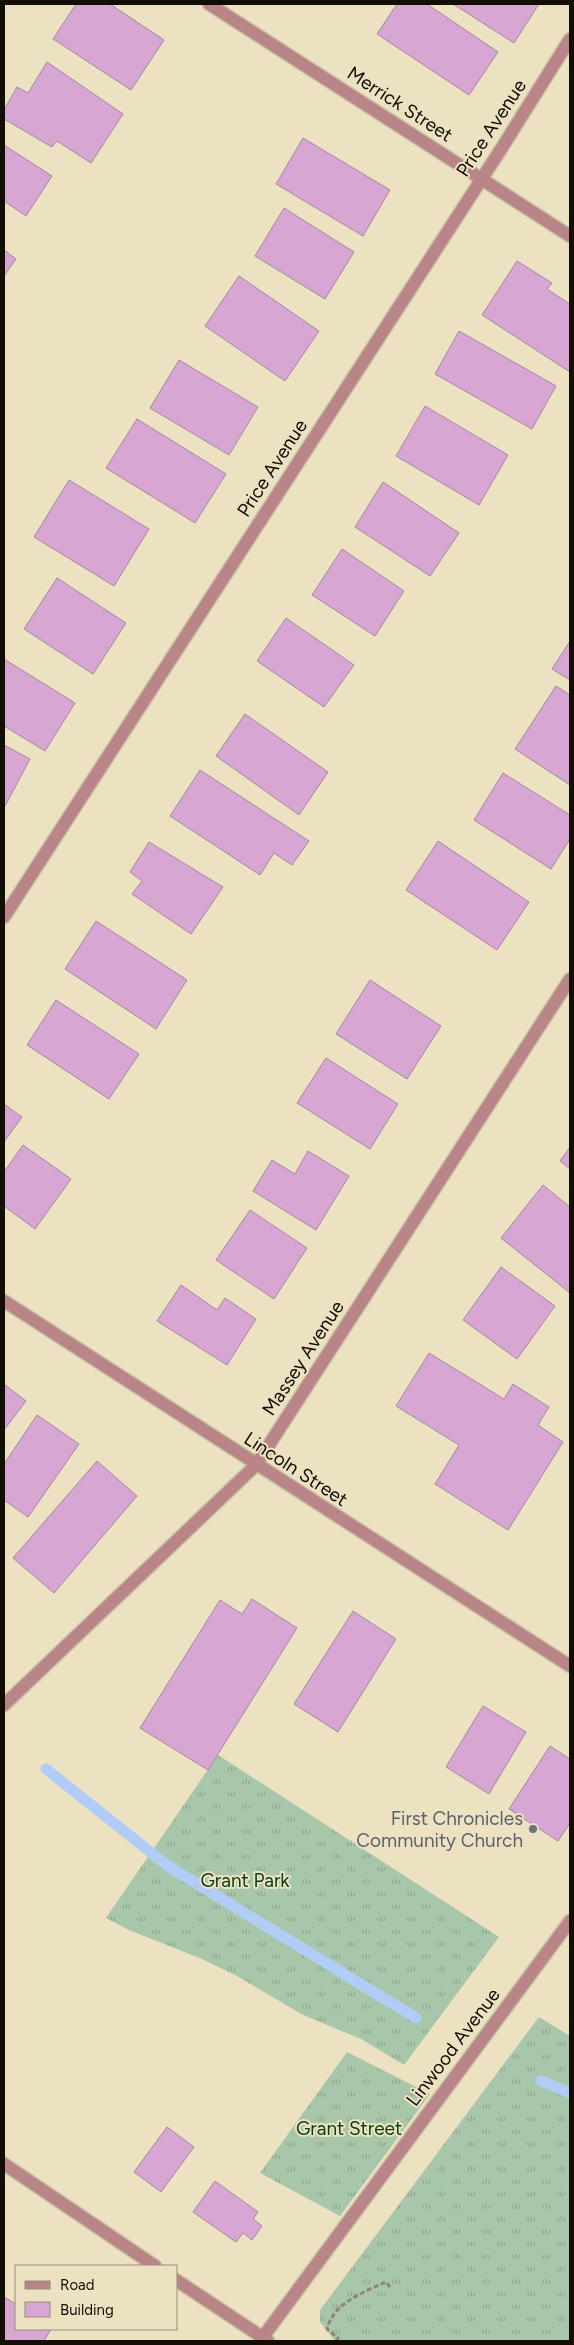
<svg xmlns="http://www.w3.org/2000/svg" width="574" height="2345" font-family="Figtree,sans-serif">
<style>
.grass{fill:url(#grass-tufts)}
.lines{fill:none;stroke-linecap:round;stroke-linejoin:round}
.stream{stroke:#b1cdf7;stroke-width:11}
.building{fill:#d7a6d3;stroke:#a28aa0}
.minor-casing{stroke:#c9c0a4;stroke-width:15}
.path{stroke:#8f8771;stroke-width:3;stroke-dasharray:5 2.5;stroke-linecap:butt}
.minor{stroke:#b98588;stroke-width:12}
.worship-dot{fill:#6b7280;stroke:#ece2c2;stroke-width:2}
.labels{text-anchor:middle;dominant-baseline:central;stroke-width:4;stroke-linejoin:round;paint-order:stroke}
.street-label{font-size:19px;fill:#120e04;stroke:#ece2c2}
.worship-label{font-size:19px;fill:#5b616d;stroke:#ece2c2;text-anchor:end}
.park-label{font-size:19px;fill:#094014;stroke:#ece2c2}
</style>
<defs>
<pattern id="grass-tufts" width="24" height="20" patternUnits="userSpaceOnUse" patternTransform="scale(1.25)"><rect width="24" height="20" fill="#a8c6a9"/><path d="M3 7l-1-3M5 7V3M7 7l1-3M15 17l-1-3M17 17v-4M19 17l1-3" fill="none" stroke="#90a990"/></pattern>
</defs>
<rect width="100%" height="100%" fill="#ece2c2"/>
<g class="grass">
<path d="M218 1755 499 1937 404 2065 361 2039 303 2015 237 1976 202 1959 129 1930 106 1918Z"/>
<path d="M539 2017 570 2036V2341H335L320 2322V2310Z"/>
<path d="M347 2052 430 2094 340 2216 260 2173Z"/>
</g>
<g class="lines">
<g class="stream">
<path d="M46 1769 168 1866 416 2018"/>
<path d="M541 2081 570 2093"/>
</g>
</g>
<g class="building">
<path d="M76 4H110L164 40 131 90 53 39Z"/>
<path d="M397 4H427L498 52 469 95 377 34Z"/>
<path d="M453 4H539L514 43Z"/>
<path d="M47 62 123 114 91 163 57 141 52 147 4 119V110L17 87 28 93Z"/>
<path d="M303 138 390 190 363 236 276 184Z"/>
<path d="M4 145 52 176 26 216 4 201Z"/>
<path d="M284 208 354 252 325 299 255 256Z"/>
<path d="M4 250 16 259 4 276Z"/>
<path d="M517 261 552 283 547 289 570 304V372L482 315Z"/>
<path d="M239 276 319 331 285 381 205 326Z"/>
<path d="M459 331 556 386 532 429 435 374Z"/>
<path d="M179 360 258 407 229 455 150 408Z"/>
<path d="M425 406 508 455 479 505 396 456Z"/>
<path d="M137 419 226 474 195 523 106 468Z"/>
<path d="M69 480 149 529 114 586 34 537Z"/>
<path d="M383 482 459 533 430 576 355 527Z"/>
<path d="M342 549 404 591 375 636 312 595Z"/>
<path d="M57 578 126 623 93 674 24 629Z"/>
<path d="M286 618 354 665 324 707 257 661Z"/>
<path d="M570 641V680L552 669Z"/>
<path d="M4 659 75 703 45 751 4 726Z"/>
<path d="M556 686 570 695V785L515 749Z"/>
<path d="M245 714 328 772 299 815 216 756Z"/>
<path d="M4 745 30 759 4 808Z"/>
<path d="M200 770 309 841 292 865 274 853 260 875 170 816Z"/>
<path d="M503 773 570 815V839L551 869 474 820Z"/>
<path d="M438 841 529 902 497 950 406 890Z"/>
<path d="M149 842 223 887 191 934 132 894 142 881 130 872Z"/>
<path d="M96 921 187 980 156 1029 65 969Z"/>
<path d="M370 980 441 1026 407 1079 336 1034Z"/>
<path d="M56 1000 139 1054 109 1099 27 1045Z"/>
<path d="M326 1058 398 1104 370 1149 297 1103Z"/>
<path d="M4 1104 22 1117 4 1142Z"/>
<path d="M23 1145 71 1179 35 1229 4 1206V1172Z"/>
<path d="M570 1147V1169L560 1161Z"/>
<path d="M308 1151 349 1176 316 1230 253 1191 272 1160 295 1174Z"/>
<path d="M543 1185 570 1207V1293L501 1238Z"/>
<path d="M250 1210 307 1248 274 1299 216 1260Z"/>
<path d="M501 1267 555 1306 517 1359 463 1320Z"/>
<path d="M181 1285 217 1310 225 1298 256 1319 227 1365 157 1321Z"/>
<path d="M429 1353 504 1399 513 1384 549 1407 538 1425 563 1442 508 1530 435 1484 459 1445 396 1406Z"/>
<path d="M4 1384 26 1401 4 1430Z"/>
<path d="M37 1415 79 1444 28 1517 4 1500V1464Z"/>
<path d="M97 1461 137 1496 54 1593 13 1558Z"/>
<path d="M252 1599 297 1628 208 1770 140 1728 220 1600 242 1614Z"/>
<path d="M353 1611 396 1639 338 1732 294 1704Z"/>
<path d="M483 1706 526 1732 489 1794 446 1767Z"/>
<path d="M550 1746 570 1759V1823L558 1841 509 1809Z"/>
<path d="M167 2127 194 2147 161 2192 134 2172Z"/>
<path d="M215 2181 258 2212 253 2219 262 2226 252 2240 243 2233 236 2242 193 2212Z"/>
<path d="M4 2297 16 2304V2329H51L44 2341H4Z"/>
</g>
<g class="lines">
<defs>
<g id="minor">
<path d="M209 4 570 236"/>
<path d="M4 917 503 146 570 39"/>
<path d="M4 1301 570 1666"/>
<path d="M4 1705 256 1465 570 979"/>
<path d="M4 2164 155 2266"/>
<path d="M176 2280 268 2341"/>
<path d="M260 2341 570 1921"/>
</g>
</defs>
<use href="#minor" class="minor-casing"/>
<path class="path" d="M336 2341 338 2338 327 2329C333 2303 364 2292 386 2282L390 2287"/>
<use href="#minor" class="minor"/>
</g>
<circle class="worship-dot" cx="533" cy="1829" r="5"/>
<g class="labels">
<g class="street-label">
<text transform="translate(400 104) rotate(33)">Merrick Street</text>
<text transform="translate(491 128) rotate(-57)">Price Avenue</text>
<text transform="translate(272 468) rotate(-57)">Price Avenue</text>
<text transform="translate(303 1358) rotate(-57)">Massey Avenue</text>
<text transform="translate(296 1469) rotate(33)">Lincoln Street</text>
<text transform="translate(453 2047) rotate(-53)">Linwood Avenue</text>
</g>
<g class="worship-label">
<text x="523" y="1818">First Chronicles<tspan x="523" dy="22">Community Church</tspan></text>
</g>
<g class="park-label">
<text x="245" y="1880">Grant Park</text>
<text x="349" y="2128">Grant Street</text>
</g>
</g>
<rect width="574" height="2345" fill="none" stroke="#120e04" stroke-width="10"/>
<rect x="15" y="2265" width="162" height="65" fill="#ece2c2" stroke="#958d76"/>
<rect x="25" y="2281" width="25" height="8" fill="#b98588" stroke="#958d76"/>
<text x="60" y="2290" font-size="15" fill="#120e04">Road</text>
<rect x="25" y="2302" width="25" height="15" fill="#d7a6d3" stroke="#958d76"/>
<text x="60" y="2315" font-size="15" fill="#120e04">Building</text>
</svg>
